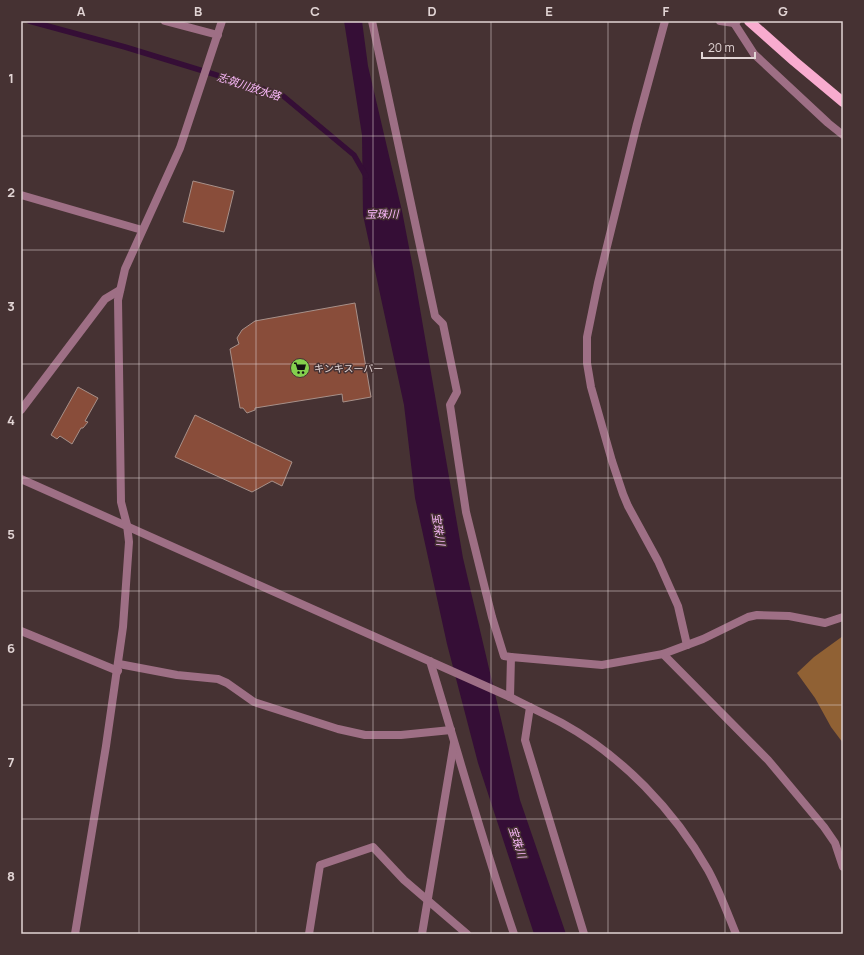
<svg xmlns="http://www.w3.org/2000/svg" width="864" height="955" font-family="Manrope,'Noto Sans JP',sans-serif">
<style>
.forest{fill:#906134}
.water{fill:#350e36}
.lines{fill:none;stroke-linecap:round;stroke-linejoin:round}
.stream{stroke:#350e36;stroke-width:5.5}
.building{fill:#894d3a;stroke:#a79089}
.minor{stroke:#9e6f85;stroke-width:8}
.tertiary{stroke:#9e6f85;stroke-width:8}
.primary{stroke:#f8accf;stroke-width:10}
.grid{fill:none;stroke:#e2d5d5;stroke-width:1;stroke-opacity:0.55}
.labels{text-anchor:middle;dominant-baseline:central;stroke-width:3;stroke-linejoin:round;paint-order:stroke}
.poi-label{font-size:10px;fill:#e2d5d5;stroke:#463233;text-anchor:start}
.water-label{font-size:11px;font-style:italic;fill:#fdbafd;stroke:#463233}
.neatline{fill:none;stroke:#e2d5d5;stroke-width:1.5}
.grid-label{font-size:13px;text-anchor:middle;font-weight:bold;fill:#e2d5d5}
</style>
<rect width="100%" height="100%" fill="#463233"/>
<path class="forest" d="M843 636V743L831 727 815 698 797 673 814 657Z"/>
<path class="water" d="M344 21H362L368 66 402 211 413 268 463 558 520 800 566 934H534L478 763 447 644 415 498 404 405 363 215 362 135Z"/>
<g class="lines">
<path class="stream" d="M29 21 125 47 282 95 354 155 366 176"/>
</g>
<g class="building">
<path d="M193 181 234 191 224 232 183 222Z"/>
<path d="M355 303 371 397 343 402 342 394 255 408V410L247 413 243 408H240L230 349 239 344 237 338 242 330 255 321Z"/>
<path d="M78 387 98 398 85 421 88 422 83 428H81L72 444 60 436 57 439 51 435Z"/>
<path d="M195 415 292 462 282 486 272 481 252 492 175 457Z"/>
</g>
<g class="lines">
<g class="minor">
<path d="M165 21 218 35"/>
<path d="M372 21 435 316 443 324 457 392 450 405 466 512 492 617 504 656 511 657"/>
<path d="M665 21 637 124 598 283 587 337V363L591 387 612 461 623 494 628 506 658 561 678 606 687 645"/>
<path d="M720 21 734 23 737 21"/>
<path d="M734 23 754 54 828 123 843 135"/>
<path d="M21 195 142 230"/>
<path d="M21 410 105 299 120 290"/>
<path d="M21 631 118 671"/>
<path d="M663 654 768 760 824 827 835 843 843 867"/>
<path d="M430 661C458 752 483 844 514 934"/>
<path d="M119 664 177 675 218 679 227 683 254 702 338 729 365 735H401L451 730"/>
<path d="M510 697 511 657 602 665 663 654 703 639 748 617 757 615 789 616 825 623 843 617"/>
<path d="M530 707 525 740 584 934"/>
<path d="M309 934 320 865 373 847 404 880 467 934"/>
<path d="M422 934 454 743"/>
</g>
<g class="tertiary">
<path d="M21 479 510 697C527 706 545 714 562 723 622 756 674 810 708 870 719 890 727 912 736 934"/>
<path d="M75 934 106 746 123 627 129 542 127 525 121 502 118 300 125 269 180 148 222 21"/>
</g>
<path class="primary" d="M749 21 794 61 843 102"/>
</g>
<path class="grid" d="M139 21V934M256 21V934M373 21V934M491 21V934M608 21V934M725 21V934M21 136H843M21 250H843M21 364H843M21 478H843M21 591H843M21 705H843M21 819H843"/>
<defs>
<symbol id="supermarket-disc" viewBox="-11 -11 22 22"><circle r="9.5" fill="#84cf4d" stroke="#463233"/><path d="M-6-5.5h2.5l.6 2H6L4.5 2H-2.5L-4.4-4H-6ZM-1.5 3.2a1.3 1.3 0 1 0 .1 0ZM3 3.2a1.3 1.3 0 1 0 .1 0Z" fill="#111"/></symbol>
</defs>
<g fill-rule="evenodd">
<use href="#supermarket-disc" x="289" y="357" width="22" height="22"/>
</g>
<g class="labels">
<g class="poi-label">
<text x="314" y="368">キンキスーパー</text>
</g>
<g class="water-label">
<text transform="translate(249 86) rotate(18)">志筑川放水路</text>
<text x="382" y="213">宝珠川</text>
<text transform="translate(439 529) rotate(81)">宝珠川</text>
<text transform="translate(518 842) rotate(72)">宝珠川</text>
</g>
</g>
<rect width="864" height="955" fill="none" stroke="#463233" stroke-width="44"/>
<path d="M702 52v6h53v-6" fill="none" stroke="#e2d5d5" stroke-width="2"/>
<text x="708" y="52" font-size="12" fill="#e2d5d5" stroke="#463233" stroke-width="3" paint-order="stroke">20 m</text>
<rect x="22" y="22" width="820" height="911" class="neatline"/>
<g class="grid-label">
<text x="81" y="16">A</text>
<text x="198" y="16">B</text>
<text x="315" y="16">C</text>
<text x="432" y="16">D</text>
<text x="549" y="16">E</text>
<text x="666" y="16">F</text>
<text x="783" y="16">G</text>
<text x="11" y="83">1</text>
<text x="11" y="197">2</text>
<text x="11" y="311">3</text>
<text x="11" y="425">4</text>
<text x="11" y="539">5</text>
<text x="11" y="653">6</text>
<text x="11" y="767">7</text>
<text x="11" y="881">8</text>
</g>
</svg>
